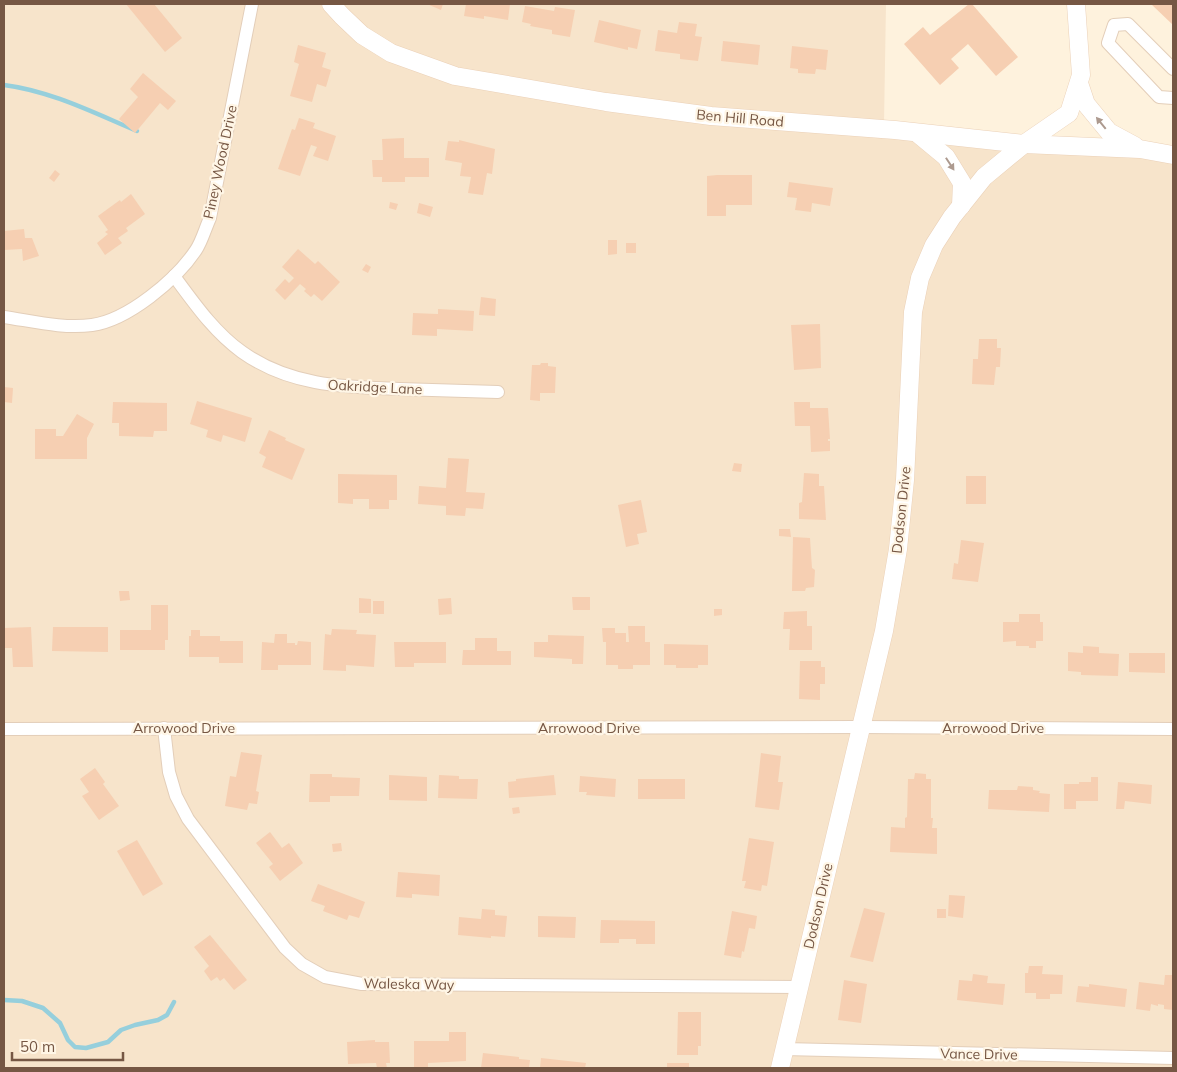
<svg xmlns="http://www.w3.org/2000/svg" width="1177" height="1072" font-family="Mulish,sans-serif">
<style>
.residential{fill:#f7e4cb}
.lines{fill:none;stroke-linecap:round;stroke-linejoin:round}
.stream{stroke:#96cfdc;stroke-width:4.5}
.building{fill:#f6cfb2}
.street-casing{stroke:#e3ceb9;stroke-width:14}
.secondary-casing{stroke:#ebd1b8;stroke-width:19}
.street{stroke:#fff;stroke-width:12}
.secondary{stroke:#fff;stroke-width:18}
.oneway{fill:#ad9a8f}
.labels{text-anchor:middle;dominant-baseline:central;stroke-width:4.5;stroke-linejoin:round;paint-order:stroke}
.street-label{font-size:14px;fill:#765744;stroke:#fff6e6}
</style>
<rect width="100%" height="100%" fill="#fef2dd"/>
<path class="residential" d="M4 4H886L884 123 1173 150V1068H4Z"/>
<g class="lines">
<g class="stream">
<path d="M4 85C51 91 94 113 137 131"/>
<path d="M4 1000 22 1001 43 1008 60 1023 68 1040 75 1047 86 1048 108 1042 121 1030 135 1025 158 1020 167 1015 174 1002"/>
</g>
</g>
<g class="building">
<path d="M126 4H154L182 38 165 52Z"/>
<path d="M427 4H443L441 10Z"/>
<path d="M466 4H510L508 20 484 16V19L464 16Z"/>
<path d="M969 4H972L1018 57 996 76 968 44 951 59 959 68 940 85 904 44 923 27 930 35Z"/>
<path d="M1151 4H1173V25Z"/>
<path d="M525 6 554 11 555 7 575 10 570 37 552 34V30L530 26 531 24 522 22Z"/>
<path d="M599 20 641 30 637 49 628 47V50L594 42Z"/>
<path d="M679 22 697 24 695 36 702 37 698 61 680 59V54L655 51 658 30 677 33Z"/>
<path d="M723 41 760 45 758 65 721 61Z"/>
<path d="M298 45 326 53 322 67 331 70 326 87 317 84 312 102 290 96 299 64 294 62Z"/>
<path d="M792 46 828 50 826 70 816 69 815 74 798 73V69L790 68Z"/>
<path d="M143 73 176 101 168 110 160 103 135 133 119 119 138 97 130 89Z"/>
<path d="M299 118 315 123 313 128 336 136 328 161 313 156 317 147 311 145 300 176 278 169 292 129 295 130Z"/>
<path d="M404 138V158H429V177H405V182H382V177H373L372 160H383L382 139Z"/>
<path d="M459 140 495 149 492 174 487 173 483 195 468 193 471 177 460 176 462 163 445 160 448 141 459 142Z"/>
<path d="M55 170 60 174 54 182 49 178Z"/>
<path d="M717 175H752V205H726V216H707V176Z"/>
<path d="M789 182 833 188 830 206 812 203 811 212 795 210 797 198 787 197Z"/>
<path d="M131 194 145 214 126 228 128 231 118 238 122 243 105 255 97 243 108 234 105 232 108 230 98 216 120 200 121 202Z"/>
<path d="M390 202 398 204 396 210 389 208Z"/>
<path d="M419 203 433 207 430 217 417 213Z"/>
<path d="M24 229 25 238H32L39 256 23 261 22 249 4 250V231Z"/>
<path d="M608 240H617V254L608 255Z"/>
<rect x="626" y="243" width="10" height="10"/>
<path d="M298 249 315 264 318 261 340 282 322 301 314 294 311 297 304 291 306 289 300 284 285 300 275 290 285 279 289 283 294 278 282 267Z"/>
<path d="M366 264 371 267 368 273 362 270Z"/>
<path d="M481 297 496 299 495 316 479 315Z"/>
<path d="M438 309 474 311 473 331 437 329V336L412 335 413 313 438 314Z"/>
<path d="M820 324 821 368 794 370 791 325Z"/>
<path d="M979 339H997V348H1001L1000 367H996L994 385 972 384 973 359H978Z"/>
<path d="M541 363H548V366L556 367 555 393H540V401L530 400 532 365H540Z"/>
<path d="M4 387 13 388 12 403 4 402Z"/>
<path d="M197 401 252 418 245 442 223 435 221 442 206 437 208 430 190 424Z"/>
<path d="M113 402 167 403V431H154L153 437 119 436V423H112Z"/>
<path d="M794 402H810V408H828L830 439H828V441H830V451L811 452 810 426H795Z"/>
<path d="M77 414 94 424 87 438V459H35V429H56V436H63Z"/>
<path d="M269 430 286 438 285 440 305 449 292 480 262 467 266 457 259 453Z"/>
<path d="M448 458 469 459 466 492 485 493 483 509 466 508 465 516 446 515V506L418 504 419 486 446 488Z"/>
<path d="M734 463 742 464 741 472 732 471Z"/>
<path d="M804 473 819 474V486H824L826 520 799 519V503L802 502Z"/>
<path d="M338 474 397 475V500H389V509H369V499H353V504L338 503Z"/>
<rect x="966" y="476" width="20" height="28"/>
<path d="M641 500 647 532 637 534 639 544 626 547 618 505Z"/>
<path d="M779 529H790L791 537 779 536Z"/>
<path d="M793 537 810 538 812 568 815 570 814 587 806 588 805 591H792Z"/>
<path d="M961 540 984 543 978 582 952 579 954 563 958 564Z"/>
<path d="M119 591H129L130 600 120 601Z"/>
<path d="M572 597H590V610H573Z"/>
<path d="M359 598 371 599V613H359Z"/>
<path d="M451 598 452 614 439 615 438 599Z"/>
<rect x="373" y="601" width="11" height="13"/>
<path d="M151 605H168V640H165V650H120V630H151Z"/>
<path d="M714 609H722V615L714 616Z"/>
<path d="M807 611V626H812V650H789L790 629H783L784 612Z"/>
<path d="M1019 614H1040V622H1043V641H1036V648H1029V646H1016V641L1003 642V622H1019Z"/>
<path d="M628 626H645V642H650V665H633V669H618V665H606V642H603L602 628H615V633H626V642H629Z"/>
<path d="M31 627 33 667H13L12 648H4V628Z"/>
<path d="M53 627H108V652L52 651Z"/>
<path d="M332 629 357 630 356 634 376 635 374 667 346 665V671L323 670 325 634 331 635Z"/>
<path d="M191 630H200V636H220V641H243V663H219V657H189V636H191Z"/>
<path d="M275 634H287V643H295V645H297L298 641 311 642V665H278V670H261L262 642 274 643Z"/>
<path d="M548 635 584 636 583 664H572V659L534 657V642H548Z"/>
<path d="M475 638H497V651H511V665H462L463 650H475Z"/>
<path d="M394 642H446V663H414V667H395Z"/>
<path d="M664 644 708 645V665H698V668H676V665H664Z"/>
<path d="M1083 646 1099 647V653L1119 654 1118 676 1081 675V672L1068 671V652L1083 653Z"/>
<path d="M1129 653H1165V673L1129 672Z"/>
<path d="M800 661H821V667H825V684H820V700L799 699Z"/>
<path d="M241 752 262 755 256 791 259 792 257 804 249 803 247 810 225 806 230 776 236 777Z"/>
<path d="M761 753 781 756 778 782H783L779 810 755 807Z"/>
<path d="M95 768 105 782 103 784 119 806 99 820 82 796 89 792 80 779Z"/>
<path d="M915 773 926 774V779H931V818H933L932 828H937V854L890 852 891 827 905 828V818L907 817 908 779H914Z"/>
<path d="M310 774H332V777L360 778 359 796H330V802H309Z"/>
<path d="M389 775 427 777V801L389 800Z"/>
<path d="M439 775 459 776V779H478L477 799 438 798Z"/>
<path d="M554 775 556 795 509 798 508 782 516 781V779Z"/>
<path d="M580 776 616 779 615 797 586 795 587 792H579Z"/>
<path d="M1091 777H1098V801H1076V809H1064V784H1079V782H1091Z"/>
<rect x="638" y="779" width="47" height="20"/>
<path d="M1118 782 1152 785 1151 804 1125 801 1124 809H1116Z"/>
<path d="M1018 786 1033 787V790L1040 791 1039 793 1050 794 1049 812 988 809 989 790H1017Z"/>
<path d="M519 807 520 813 513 814 512 808Z"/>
<path d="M270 832 282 848 289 843 303 863 280 881 269 867 273 864 256 843Z"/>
<path d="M749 838 774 842 767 886 762 885 761 891 744 888 746 881H742Z"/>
<path d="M137 840 163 884 143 896 117 851Z"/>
<path d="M341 843 342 851 333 852 332 844Z"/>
<path d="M398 872 440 875 439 896 412 894V898L396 897Z"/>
<path d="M318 884 365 902 359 918 349 915 347 920 323 911 325 906 311 901Z"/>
<path d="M949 895 965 896 963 918 948 916Z"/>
<path d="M864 908 885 913 873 962 850 957Z"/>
<path d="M482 909 495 910V915L507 916 505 937 491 936V938L458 935 459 917 481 919Z"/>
<rect x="937" y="909" width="9" height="9"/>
<path d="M732 911 757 916 755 929 749 928 744 952 742 951 741 958 724 955Z"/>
<path d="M538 916 576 917 575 938 538 937Z"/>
<path d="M601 920 655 921V944H636V939H619V943H600Z"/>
<path d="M210 935 247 980 234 990 224 978 220 981 217 977 211 981 204 971 209 966 194 947Z"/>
<path d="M1029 966H1043L1042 974 1063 975 1062 994H1050V999H1036V993H1025V973H1028Z"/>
<path d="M973 974 988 976 987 983 1005 984 1003 1005 957 1000 959 980 972 981Z"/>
<path d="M1165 975H1173V1010L1164 1009V1005L1158 1004V1006L1151 1004 1150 1011 1136 1009 1139 982 1164 985Z"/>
<path d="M844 980 867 984 861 1023 838 1020Z"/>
<path d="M1089 984 1127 989 1125 1007 1076 1002 1078 986 1089 987Z"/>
<path d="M678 1012H701V1046H698V1055H677Z"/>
<path d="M449 1032H466V1061L428 1063V1068H414V1041H449Z"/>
<path d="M375 1040V1042H389L390 1063H386L387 1068H377L376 1063 348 1064 347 1042Z"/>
<path d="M483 1053 519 1057V1059L530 1060 529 1068H481Z"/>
<path d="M541 1058 586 1063 585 1068H540Z"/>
<rect x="667" y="1063" width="22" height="5"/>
</g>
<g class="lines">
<defs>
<g id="street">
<path d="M1173 69 1128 24 1114 25 1108 43 1159 97 1173 98"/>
<path d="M174 276C194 303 214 332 242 352 290 386 343 387 399 389 432 390 465 391 498 392"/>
<path d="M4 317C32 321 63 329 92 325 128 320 176 280 196 250 202 241 205 229 210 218L252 4"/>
<path d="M164 728 169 772 176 796 188 819 285 948 302 964 325 977 362 984 799 987"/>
<path d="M4 729 861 727 1173 729"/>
<path d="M784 1049 1173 1058"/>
</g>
<g id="secondary">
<path d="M331 4 342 16 362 35 391 53 455 76 606 102 711 116 895 130 1024 144 1140 149 1173 155"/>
<path d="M1079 83 1086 104 1109 132 1135 146"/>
<path d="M917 133 946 157 962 183 961 206"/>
<path d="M780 1068 884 631 898 549 905 480 913 312 920 278 934 245 952 217 984 177 1024 144 1069 113 1081 75 1076 4"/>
</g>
</defs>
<use href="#street" class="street-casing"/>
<use href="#secondary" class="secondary-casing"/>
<use href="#street" class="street"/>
<use href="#secondary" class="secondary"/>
</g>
<defs><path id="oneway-solid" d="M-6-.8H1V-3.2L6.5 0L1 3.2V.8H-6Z" transform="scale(1.25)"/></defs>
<g class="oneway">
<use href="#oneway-solid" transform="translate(1101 123) rotate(-129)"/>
<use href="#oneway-solid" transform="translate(950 164) rotate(57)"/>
</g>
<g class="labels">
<g class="street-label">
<text transform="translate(740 118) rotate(5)">Ben Hill Road</text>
<text transform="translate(220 162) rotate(-78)">Piney Wood Drive</text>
<text transform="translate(375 387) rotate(3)">Oakridge Lane</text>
<text transform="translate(901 510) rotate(-84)">Dodson Drive</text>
<text x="184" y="728">Arrowood Drive</text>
<text x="589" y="728">Arrowood Drive</text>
<text x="993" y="728">Arrowood Drive</text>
<text transform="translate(818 906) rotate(-77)">Dodson Drive</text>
<text transform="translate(409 984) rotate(1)">Waleska Way</text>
<text transform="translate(979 1054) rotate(1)">Vance Drive</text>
</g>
</g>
<rect width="1177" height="1072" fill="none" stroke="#765744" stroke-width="10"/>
<path d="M12 1052v8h111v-8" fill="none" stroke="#765744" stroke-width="2.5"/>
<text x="20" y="1052" font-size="15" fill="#765744" stroke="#fff6e6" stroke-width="4" paint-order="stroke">50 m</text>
</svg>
